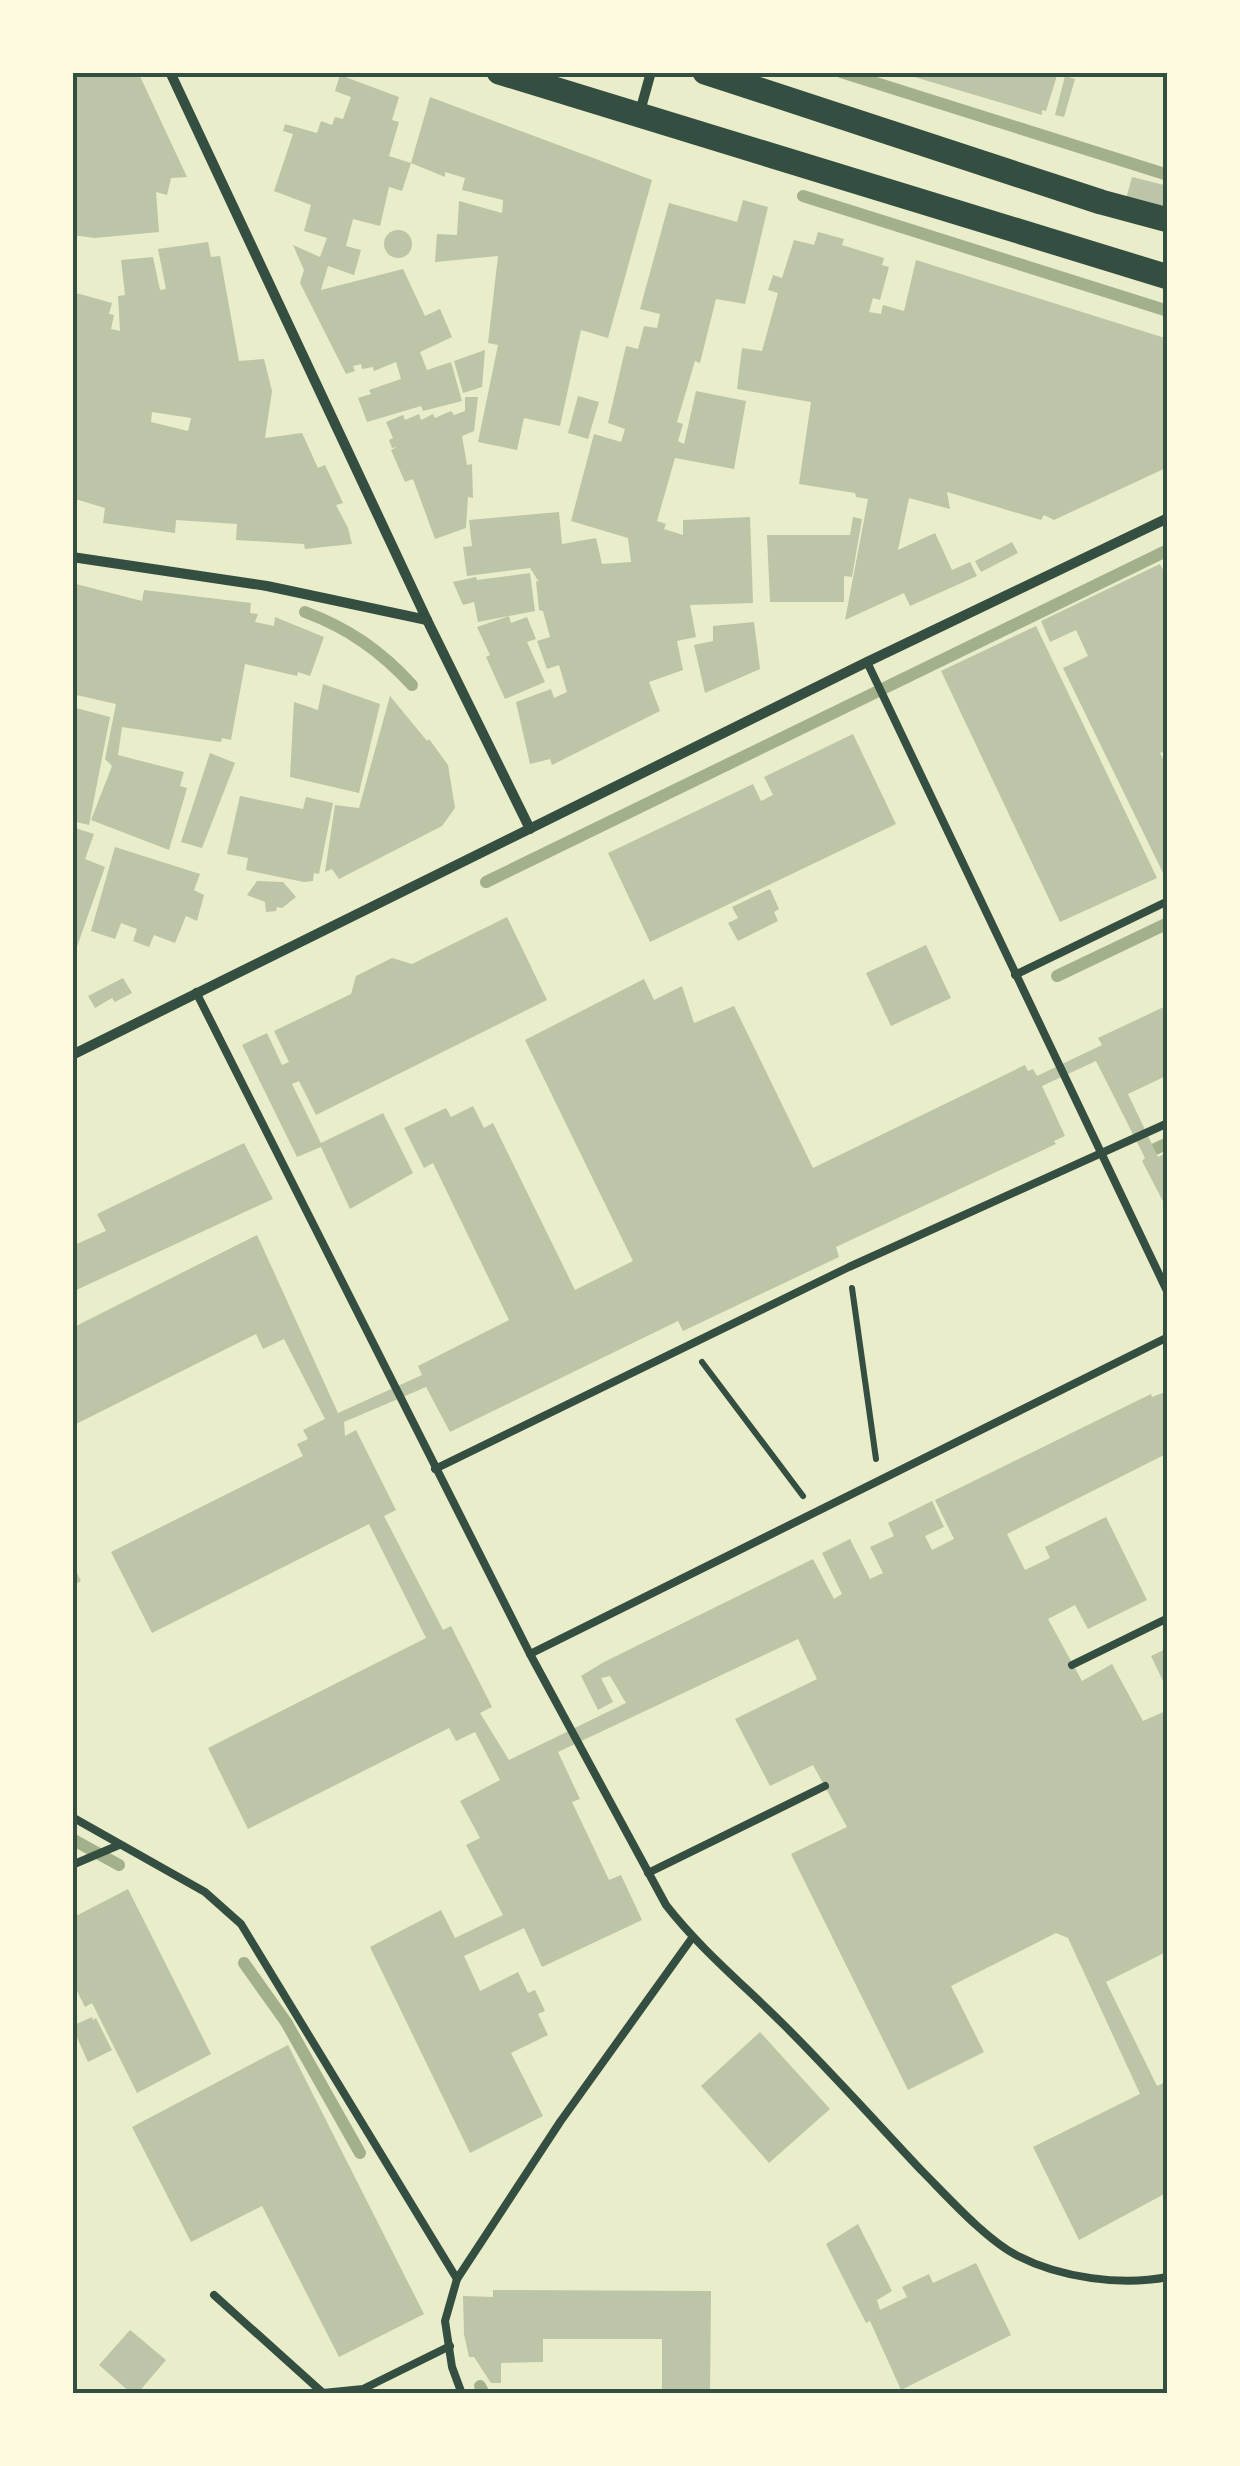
<svg xmlns="http://www.w3.org/2000/svg" width="1240" height="2466" font-family="Mulish,sans-serif">
<style>
.lines{fill:none;stroke-linecap:round;stroke-linejoin:round}
.stream{stroke:#a3b18a;stroke-width:12}
.building{fill:#bcc5a7;fill-rule:evenodd}
.path{stroke:#344e41;stroke-width:6}
.service{stroke:#344e41;stroke-width:8}
.minor{stroke:#344e41;stroke-width:10}
.primary{stroke:#344e41;stroke-width:25}
.neatline{fill:none;stroke:#344e41;stroke-width:4}
</style>
<rect width="100%" height="100%" fill="#e9edc9"/>
<g class="lines">
<g class="stream">
<path d="M841 72 1168 175"/>
<path d="M803 196 1168 311"/>
<path d="M305 612C348 628 381 651 412 685"/>
<path d="M486 882 1168 550"/>
<path d="M1057 976 1168 923"/>
<path d="M1155 1149 1168 1143"/>
<path d="M72 1839 119 1865"/>
<path d="M244 1963 286 2022 360 2153"/>
<path d="M480 2386 484 2394"/>
</g>
</g>
<g class="building">
<path d="M72 72H138L187 177 171 178 167 195 156 192 159 232 95 238 72 235Z"/>
<path d="M912 72H1058L1046 111 1042 110V115L911 76Z"/>
<path d="M340 75 399 97 392 120 399 122 389 156 411 163 402 191 389 187 380 226 353 219 346 246 361 250 354 275 328 266 321 290 403 269 425 316 440 309 452 337 420 352 427 370 451 362 462 401 423 411 421 406 367 422 358 398 371 394 369 390 401 379 396 362 374 371 373 367 362 369 361 364 353 366 355 371 346 374 300 283 304 270 293 245 320 257 327 238 304 231 311 205 274 191 293 134 283 131 285 124 317 133 321 121 332 125 335 117 343 119 351 97 335 91Z"/>
<path d="M1065 76 1075 79 1064 117 1055 115Z"/>
<path d="M430 97 652 180 608 338 581 330 560 426 524 418 517 450 478 442 498 345 488 343 498 256 435 262 437 234 457 235 459 201 502 213 503 200 462 190 465 178 445 172V177L411 163Z"/>
<path d="M1132 177 1168 186V210L1126 199Z"/>
<path d="M743 200 768 207 745 304 716 299 700 363 695 361 677 422 683 424 678 441 684 444 696 391 746 401 734 469 675 458 657 521 666 524 664 529 683 535V520L750 517 753 603 690 605 696 637 677 641 683 670 649 682 660 711 552 765 550 759 530 764 516 702 551 689 554 698 567 692 559 665 547 669 537 641 550 637 543 611 539 610 536 581 539 582 530 568 467 576 463 547 472 546 469 520 559 512 562 544 596 538 602 564 631 562 628 538 571 521 594 434 621 442 625 429 608 423 626 346 638 349 644 326 657 328 660 314 640 309 669 203 737 222Z"/>
<circle cx="398" cy="244" r="14"/>
<path d="M818 232 844 239 842 245 884 258 882 265 889 267 880 300 873 298 869 312 881 314 883 305 904 311 916 260 1168 339V467L1054 520 1044 515 1041 520 947 492 950 509 909 498 898 550 935 533 952 570 970 562 977 576 910 606 904 593 845 620 868 499 856 497 855 493 799 484 811 402 737 389 742 348 762 351 778 293 768 290 773 275 782 278 794 240 814 245Z"/>
<path d="M208 242 211 257 220 256 239 361 264 359 272 391 265 438 302 433 318 468 325 465 343 503 336 505 348 528 352 544 305 549 304 544 236 540 237 524 176 520 175 533 103 523 105 508 72 498V297L76 293 112 303 109 314 114 315 111 329 120 331 118 296 125 295 121 260 153 257 160 290 166 289 158 249ZM152 412 191 418 188 431 151 422Z"/>
<path d="M485 350 482 387 463 393 454 361Z"/>
<path d="M578 396 599 402 588 439 568 433Z"/>
<path d="M465 397H478L474 431 462 436 467 465 472 464 473 498 468 497 466 528 435 539 413 479 405 482 391 450 397 447 392 448 389 440 393 438 386 422 403 415 405 420 419 414 421 420 433 414 435 418 451 411 454 415 465 411Z"/>
<path d="M853 517 862 519 852 577 844 576V602H770L767 535H850Z"/>
<path d="M1012 542 1018 553 981 572 975 561Z"/>
<path d="M1160 564 1168 579V750L1160 753 1168 768V876L1165 877 1063 668 1088 656 1076 630 1050 642 1041 621Z"/>
<path d="M530 573 535 611 478 622 474 602 463 605 453 582 476 577 477 580Z"/>
<path d="M72 583 142 601 144 590 251 603 250 613 258 614 255 622 274 626 275 617 324 637 310 676 298 672 297 676 245 664 231 740 222 738 221 742 122 727 118 755 184 772 180 786 187 788 169 850 91 820 112 766 105 759 116 704 72 694Z"/>
<path d="M509 616 511 623 527 617 536 639 527 642 545 682 505 699 486 657 490 655 477 627Z"/>
<path d="M754 622 760 669 705 693 694 645 713 641V626Z"/>
<path d="M1036 626 1157 878 1060 922 941 671Z"/>
<path d="M323 684 380 704 359 793 290 777 294 702 318 710Z"/>
<path d="M390 696 427 741 429 739 448 765 455 808 442 826 339 879 332 869 325 872 335 805 359 808Z"/>
<path d="M72 707 110 717 89 825 72 821Z"/>
<path d="M853 734 896 824 650 942 608 853 753 784 761 801 773 795 764 777Z"/>
<path d="M210 753 235 763 202 848 181 842Z"/>
<path d="M240 796 303 809 306 797 333 803 319 874 314 873 313 881 304 882 246 870 248 858 227 854Z"/>
<path d="M72 827 94 834 85 859 105 867 73 958Z"/>
<path d="M115 847 200 874 194 890 204 895 197 921 186 916 175 943 154 935 149 947 133 941 137 929 121 923 115 939 91 931Z"/>
<path d="M257 881 283 882 296 897 282 908 277 907 276 911 266 912 265 902 247 895Z"/>
<path d="M770 889 779 909 774 912 778 921 738 941 728 923 738 918 732 907Z"/>
<path d="M507 917 547 1000 316 1115 299 1081 292 1084 321 1143 383 1113 413 1173 350 1209 321 1147 297 1157 242 1045 267 1033 282 1065 289 1062 274 1031 351 994 356 976 392 958 412 964Z"/>
<path d="M926 945 951 998 891 1026 866 973Z"/>
<path d="M123 978 132 993 115 1002 112 998 95 1008 88 996Z"/>
<path d="M644 979 654 1000 682 986 694 1023 734 1006 813 1168 1025 1065 1028 1071 1033 1069 1037 1076 1102 1045 1098 1038 1168 1005V1075L1128 1094 1158 1157 1168 1152V1211L1142 1161 1145 1158 1096 1061 1042 1086 1065 1136 1054 1141 1056 1144 836 1247 839 1257 683 1331 678 1321 450 1432 426 1387 344 1422 345 1436 356 1430 396 1510 384 1516 443 1630 451 1626 492 1707 480 1713 509 1760 626 1703 610 1676 601 1678 613 1702 598 1710 581 1676 604 1662 813 1559 834 1599 842 1594 822 1553 850 1539 870 1579 883 1573 870 1547 894 1536 888 1523 932 1501 944 1527 925 1536 932 1550 954 1539 935 1500 1151 1394 1152 1397 1168 1391V1453L1007 1534 1025 1570 1050 1558 1045 1547 1106 1517 1147 1600 1088 1629 1075 1605 1048 1619 1082 1681 1112 1664 1143 1721 1168 1710V1951L1106 1982 1157 2086 1168 2081V2192L1079 2240 1033 2147 1140 2094 1068 1938 1056 1933 951 1986 984 2052 908 2090 791 1854 847 1827 813 1765 770 1786 735 1719 817 1679 798 1639 558 1752 580 1799 572 1802 609 1880 621 1875 642 1920 542 1967 524 1928 464 1956 480 1991 518 1972 528 1993 535 1990 545 2011 538 2014 548 2035 511 2053 543 2116 470 2153 370 1947 441 1910 455 1938 503 1915 466 1845 480 1838 460 1801 500 1780 475 1732 456 1741 449 1728 248 1829 208 1748 426 1638 369 1524 152 1633 111 1552 303 1456 297 1444 308 1439 303 1430 325 1419 284 1339 263 1349 256 1334 72 1426V1328L257 1235 338 1413 422 1375 418 1366 509 1320 433 1163 424 1168 404 1128 446 1108 451 1117 473 1106 484 1128 493 1123 575 1290 633 1261 525 1040Z"/>
<path d="M244 1143 273 1199 72 1292V1246L106 1231 97 1214Z"/>
<path d="M72 1563 81 1581 72 1586Z"/>
<path d="M1168 1648V1681L1164 1683 1151 1656Z"/>
<path d="M128 1889 211 2054 137 2093 92 2003 85 2007 72 1981V1918Z"/>
<path d="M92 2017 93 2020 96 2018 112 2050 88 2062 72 2026Z"/>
<path d="M760 2032 830 2109 769 2163 701 2086Z"/>
<path d="M288 2045 424 2314 339 2357 262 2206 191 2242 132 2127Z"/>
<path d="M858 2224 892 2291 877 2300 880 2310 907 2297 902 2287 929 2274 933 2283 976 2263 1011 2335 901 2390 870 2321 866 2323 826 2244Z"/>
<path d="M493 2290 711 2291 710 2394H662V2339H543V2362L501 2363V2383H491L474 2357H469L464 2334 463 2296 493 2297Z"/>
<path d="M130 2330 166 2360 137 2394H132L99 2365Z"/>
</g>
<g class="lines">
<g class="path">
<path d="M852 1288 876 1459"/>
<path d="M702 1362 803 1496"/>
</g>
<g class="service">
<path d="M867 662 1168 1293"/>
<path d="M1015 975 1168 901"/>
<path d="M196 992 530 1654 666 1905C701 1950 744 1985 784 2025 831 2072 876 2122 921 2170 947 2196 986 2240 1018 2256 1061 2278 1121 2286 1168 2277"/>
<path d="M435 1469 849 1267 1168 1123"/>
<path d="M530 1654 1168 1337"/>
<path d="M1072 1665 1168 1618"/>
<path d="M72 1817 205 1892 241 1924 457 2279"/>
<path d="M72 1865 119 1845"/>
<path d="M648 1873 825 1786"/>
<path d="M214 2295 323 2393 363 2389 450 2346"/>
<path d="M462 2394 452 2367 445 2321 457 2279 560 2122 692 1938"/>
</g>
<g class="minor">
<path d="M170 72 427 620 530 829"/>
<path d="M639 115 651 72"/>
<path d="M72 557 267 586 427 620"/>
<path d="M72 1055 867 662 1168 518"/>
</g>
<g class="primary">
<path d="M499 72 1168 277"/>
<path d="M705 72 1101 202 1168 220"/>
</g>
</g>
<rect width="1240" height="2466" fill="none" stroke="#fefae0" stroke-width="150"/>
<rect x="75" y="75" width="1090" height="2316" class="neatline"/>
</svg>
